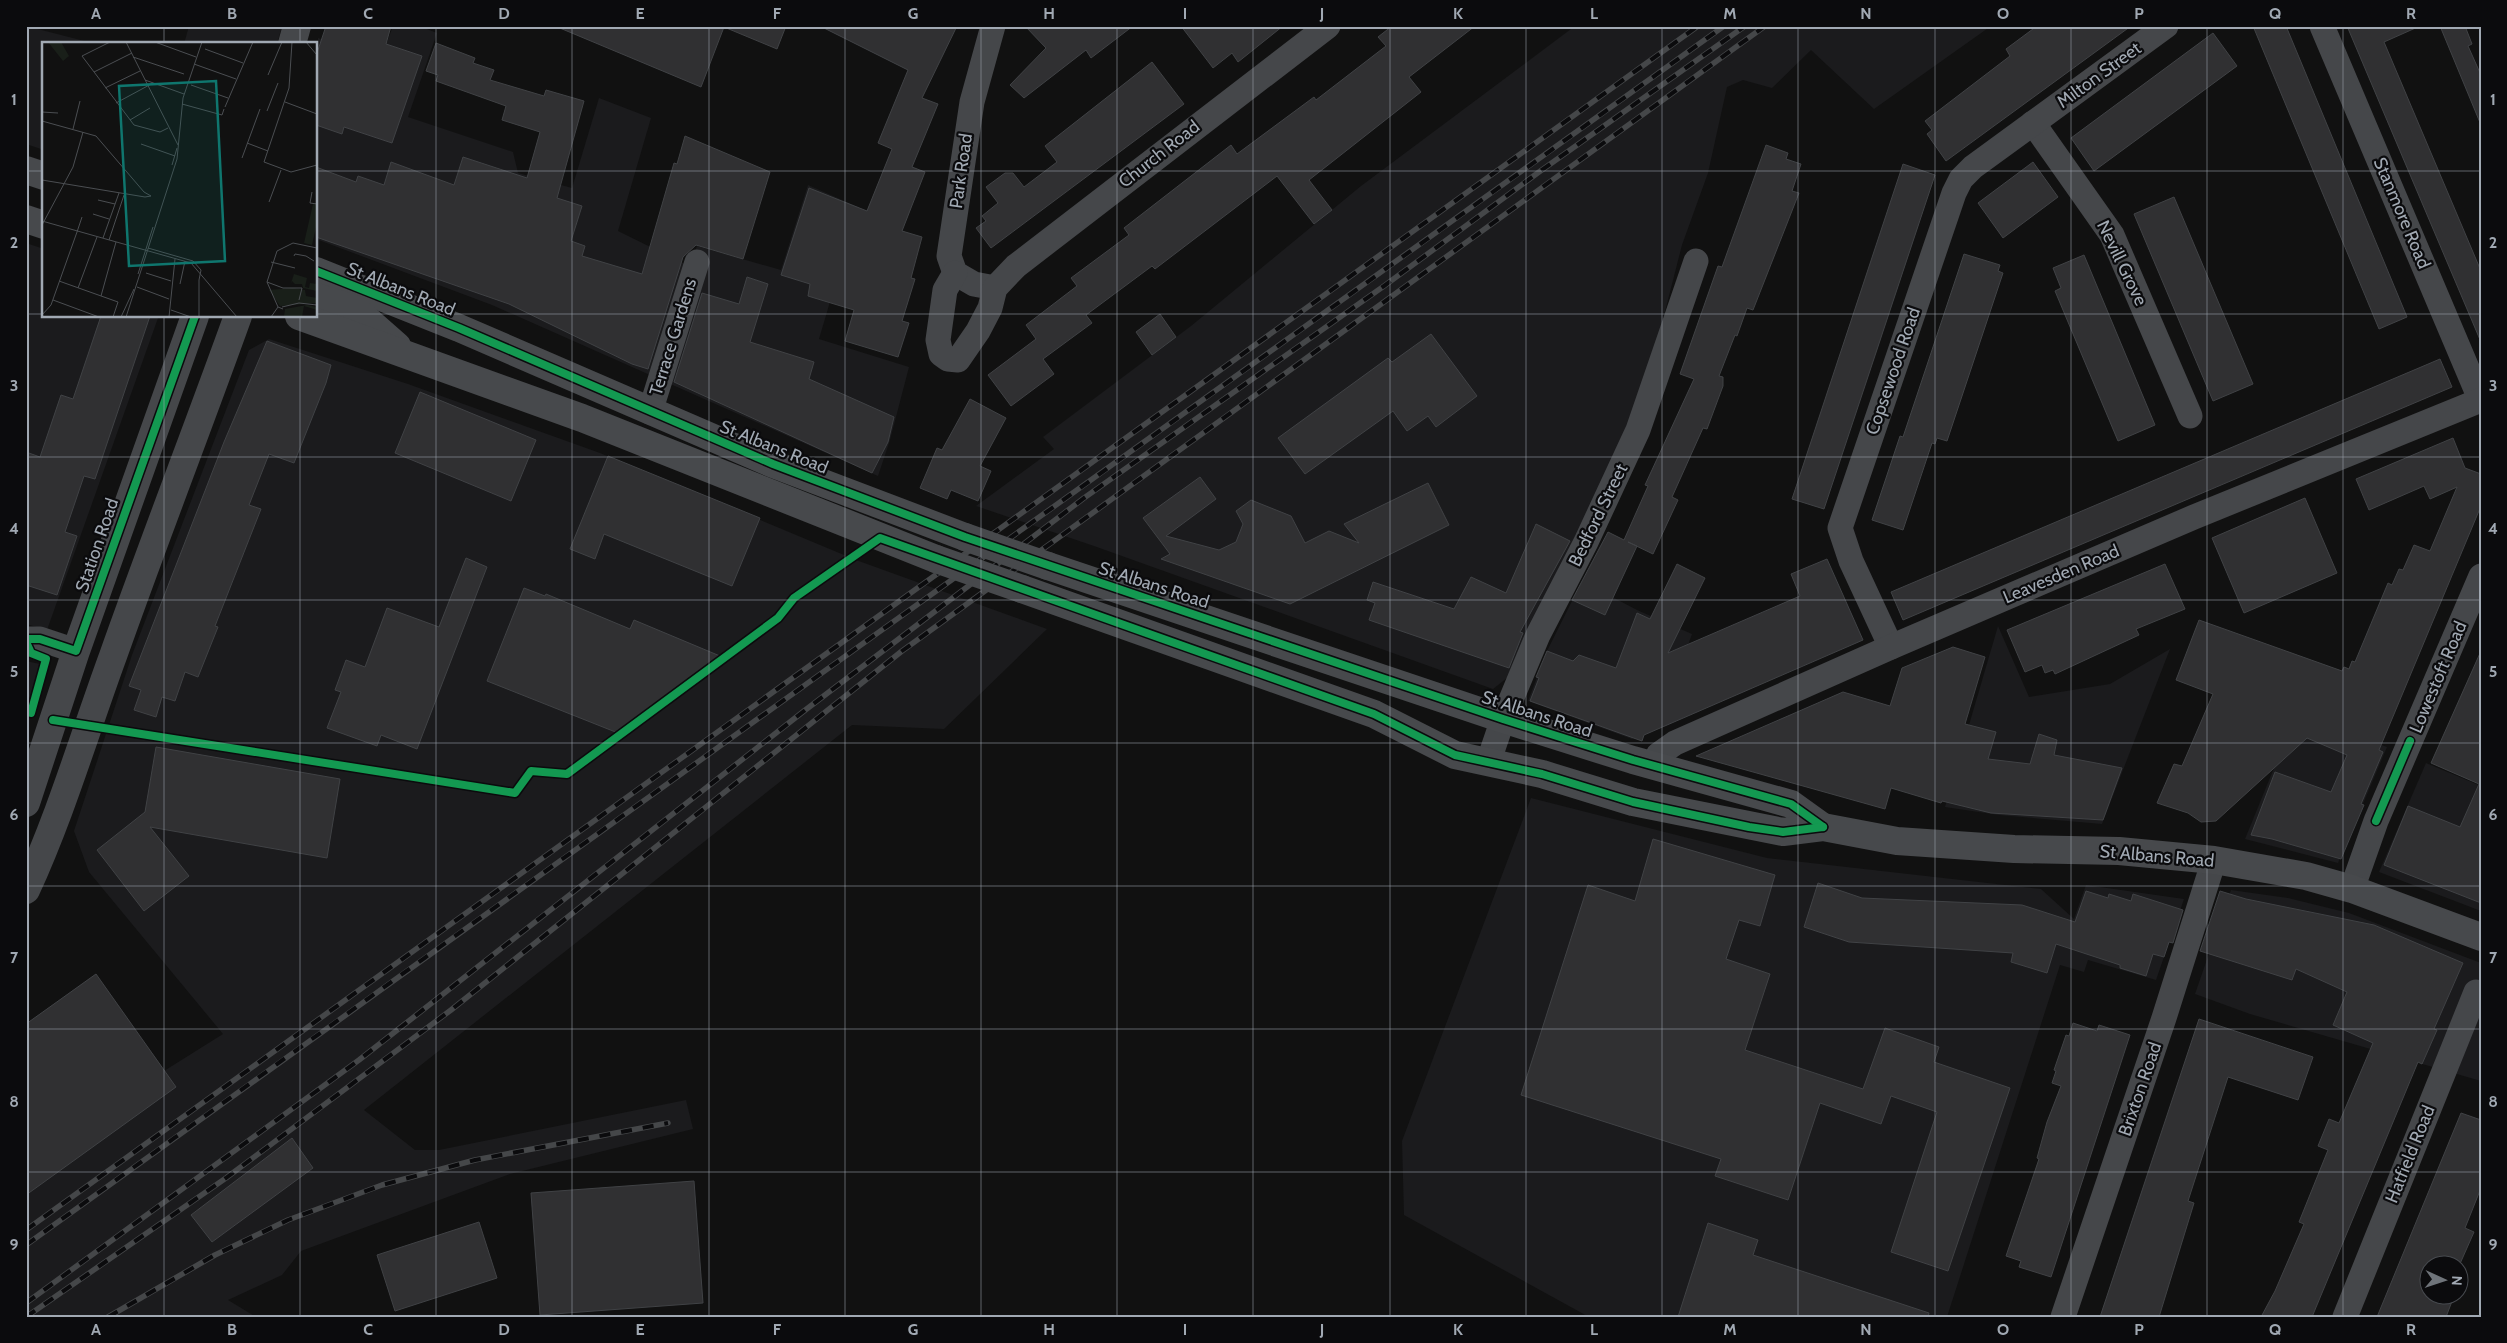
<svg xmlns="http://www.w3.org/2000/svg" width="2507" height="1343" font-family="Cabin,sans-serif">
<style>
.built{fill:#1b1b1d}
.building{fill:#303032;stroke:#404245}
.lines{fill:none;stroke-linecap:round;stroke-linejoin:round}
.minor{stroke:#45474a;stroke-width:25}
.tertiary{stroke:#45474a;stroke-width:28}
.primary{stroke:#47494c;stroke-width:28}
.rail-casing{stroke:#454749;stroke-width:5.5}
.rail{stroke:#0b0b0d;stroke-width:4;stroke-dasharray:11;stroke-linecap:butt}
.primary-bridge{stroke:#47494c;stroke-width:28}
.cycleway-casing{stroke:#0b0b0d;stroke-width:11}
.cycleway{stroke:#139951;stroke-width:8}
.grid{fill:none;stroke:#a1a9b3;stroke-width:1;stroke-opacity:0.55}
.labels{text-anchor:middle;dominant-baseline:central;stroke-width:4.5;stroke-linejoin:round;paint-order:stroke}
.street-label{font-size:18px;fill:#a1a9b3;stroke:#0b0b0d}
.inset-road{fill:none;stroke:#4b4e52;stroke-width:1}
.view{fill:#0f766e;fill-opacity:0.15;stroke:#0f766e;stroke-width:2.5}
.inset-edge{fill:none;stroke:#a1a9b3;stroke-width:2.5}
.neatline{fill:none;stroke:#a1a9b3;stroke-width:2}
.grid-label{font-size:16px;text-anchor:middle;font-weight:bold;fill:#a1a9b3}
</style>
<rect width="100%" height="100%" fill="#111"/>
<g class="built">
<path d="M26 26 96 44H44V150L26 144Z"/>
<path d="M189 26H282L277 44H184Z"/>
<path d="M393 26H419L437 33 408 117 513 152 518 173 572 188 599 98 651 118 618 231 689 266 697 246 781 270 808 185 858 207 819 339 909 367 890 440 878 476 492 305 316 239 318 38 380 61Z"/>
<path d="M1575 26H1991L1874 109 1811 50 1772 88 1743 80 1727 87 1708 173 1682 245 1641 405 1512 674 1493 689 1094 546 976 506 1054 449 1043 437 1191 326 1361 186Z"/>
<path d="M26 243 44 249V316L158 318 47 630 26 624Z"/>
<path d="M269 339 408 384 600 453 856 560 1047 629 944 729 852 725 364 1110 415 1150H439L686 1100 693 1129 510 1174 301 1251 282 1275 228 1300 256 1317H26V1024L95 974 164 1071 223 1034 89 872 74 831 132 655 249 350Z"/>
<path d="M1582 581 1637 610 1692 634 1660 723 1632 739 1528 701 1547 651Z"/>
<path d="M1998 626 2029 697 2110 684 2170 649 2102 824 1999 815 1945 807Z"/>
<path d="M26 661 40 664 26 710Z"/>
<path d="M2299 714 2387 747 2338 863 2245 839 2274 768Z"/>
<path d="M2426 763 2481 786V911L2379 872Z"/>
<path d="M1531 798 1767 858 2041 889 2074 919 2086 885 2184 899 2156 980 2088 960 2084 972 2060 965 1947 1317H1589L1404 1215 1402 1141Z"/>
<path d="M2231 890 2288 898 2349 913 2481 963V1081L2250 1014 2195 994Z"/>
</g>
<g class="building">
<path d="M326 26H391L386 44 422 56 392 143 344 127 342 134 316 125V56Z"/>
<path d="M555 26H786L777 49 724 27 701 87Z"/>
<path d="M820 26H957L922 98 938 104 912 167 925 172 902 231 922 237 911 278 915 279 902 321 909 323 898 357 845 341 854 310 808 296 810 284 781 275 809 188 867 211 892 149 878 143 908 70Z"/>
<path d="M1025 26H1133L1091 58 1086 50 1024 98 1010 85 1046 48Z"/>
<path d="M1181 26H1283L1238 62 1232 53 1213 68Z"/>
<path d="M1392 26H1475L1409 77 1421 92 1309 180 1332 210 1314 224 1277 176 1155 269 1152 266 1086 315 1092 323 1043 359 1054 374 1011 406 988 375 1036 339 1026 325 1077 286 1071 278 1129 235 1124 228 1231 145 1237 154 1314 97 1316 100 1386 46 1378 37Z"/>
<path d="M2037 26H2131L1946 161 1927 134 1932 130 1925 121 2010 56 2006 49Z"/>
<path d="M2253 26H2286L2407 317 2379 329Z"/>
<path d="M2347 26H2420L2384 42 2481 271V342Z"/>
<path d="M2440 26H2465L2472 44 2468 46 2481 75V125Z"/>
<path d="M2213 33 2237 66 2094 171 2071 138Z"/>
<path d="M436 43 475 58 473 63 494 70 490 80 544 96 546 90 584 101 557 198 582 206 571 241 585 246 582 256 642 274 674 163 677 164 685 136 770 172 743 259 696 245 683 257 648 369 632 364 509 304 316 237V167L356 182 358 176 384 185 391 162 454 185 463 157 527 178 540 132 502 120 506 106 436 81 438 75 426 71Z"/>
<path d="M1152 62 1184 104 991 248 976 228 986 221 982 216 998 203 986 187 1005 173H1013L1024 187 1057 162 1045 146Z"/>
<path d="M1766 145 1788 153 1786 159 1801 164 1792 191 1799 193 1753 310 1747 308 1737 336 1735 335 1719 376 1723 377V386L1707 429 1703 428 1672 497 1678 500 1653 554 1628 542 1637 546 1605 615 1572 600 1608 532 1624 540 1648 486 1645 485 1694 379 1680 374 1718 266 1722 267Z"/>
<path d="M2033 162 2058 197 2003 238 1978 203Z"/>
<path d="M1903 164 1935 175 1824 509 1792 499Z"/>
<path d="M2174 197 2253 384 2213 401 2134 214Z"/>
<path d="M1964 254 2000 265 1998 271 2003 273 1947 441 1937 438 1935 444 1932 443 1903 530 1872 520 1900 436 1903 437Z"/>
<path d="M2084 255 2155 425 2118 441 2055 291 2061 288 2053 268Z"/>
<path d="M747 277 768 284 750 342 814 362 809 379 894 417 888 442 872 473 674 382 702 293 739 304Z"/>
<path d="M1160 314 1176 337 1152 355 1136 332Z"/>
<path d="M101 316H150L95 479 84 476 65 532 77 536 57 595 26 585V452L40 457 61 395 73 399Z"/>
<path d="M1431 334 1477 396 1436 427 1428 416 1407 431 1393 411 1305 474 1278 438 1388 358 1392 362Z"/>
<path d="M267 341 331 365 326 383 294 463 269 454 249 505 261 509 215 626 218 627 198 677 185 672 175 701 162 697 156 717 134 710 141 690 129 686 224 442Z"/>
<path d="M2440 359 2452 387 1903 620 1891 592Z"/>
<path d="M420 392 536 440 511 501 395 453Z"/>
<path d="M970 399 1006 418 980 466 991 471 978 501 951 490 947 499 920 488 937 448 942 450Z"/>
<path d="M2453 438 2465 468 2481 474V506L2379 750 2383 752 2361 804 2364 805 2341 859 2272 839 2251 835 2275 772 2331 792 2347 755 2307 738 2216 821 2201 822 2188 813 2157 803 2174 764 2182 766 2213 694 2176 680 2199 620 2342 671 2344 667 2349 669 2352 661 2355 662 2388 583 2392 585 2399 569 2403 570 2414 545 2430 551 2457 487 2430 499 2424 486 2369 510 2356 479Z"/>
<path d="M608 456 760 518 732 586 604 534 595 559 570 549Z"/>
<path d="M1200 477 1216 499 1166 536 1219 550 1236 542 1243 524 1236 511 1251 500 1291 516 1305 543 1329 531 1359 543 1344 524 1428 483 1449 525 1290 604 1161 559 1170 554 1143 518Z"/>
<path d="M2305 498 2337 573 2244 613 2212 538Z"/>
<path d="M1536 524 1570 541 1520 632 1523 633 1509 668 1369 620 1375 603 1367 600 1373 582 1454 609 1471 577 1506 593Z"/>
<path d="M466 558 487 567 417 749 381 735 377 746 327 728 341 692 335 690 346 660 365 667 387 608 439 627Z"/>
<path d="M1827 559 1863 640 1644 735 1642 741 1530 701 1539 678 1536 677 1547 651 1573 661 1579 655 1616 668 1637 613 1650 619 1677 564 1705 578 1668 653 1800 596 1791 574Z"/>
<path d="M2165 564 2185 609 2136 629 2139 635 2055 674 2053 670 2045 673 2042 665 2025 672 2007 630Z"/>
<path d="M524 588 545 596 546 594 630 629 634 620 720 656 618 733 487 681Z"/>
<path d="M1953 647 1985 657 1965 724 1996 732 1988 759 2030 764 2039 734 2057 740 2054 755 2122 768 2103 820 1991 813 1942 801 1941 803 1891 788 1885 809 1696 756 1843 692 1890 706 1902 668Z"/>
<path d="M2481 651V903L2384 865 2408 806 2460 827 2479 784 2431 763Z"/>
<path d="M156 747 340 779 327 858 150 827 189 876 144 911 97 850 145 812Z"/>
<path d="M1653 839 1775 875 1760 926 1739 920 1726 959 1770 974 1745 1050 1863 1089 1885 1028 1939 1047 1934 1062 2010 1088 1948 1271 1891 1252 1937 1112 1891 1096 1881 1124 1820 1103 1788 1200 1715 1176 1721 1159 1521 1095 1588 885 1635 901Z"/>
<path d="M1818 883 1862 898 2022 905 2075 922 2086 891 2108 898 2109 894 2131 901 2133 894 2183 910 2173 943 2169 942 2164 957 2153 954 2146 976 2120 968V965L2056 944 2047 973 2011 962 2013 953 1849 942 1804 927Z"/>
<path d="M2220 891 2246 899 2374 925 2463 963 2434 1029 2437 1030 2422 1064 2418 1062 2312 1317H2261L2275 1291 2304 1224 2299 1222 2328 1150 2318 1146 2329 1119 2339 1123 2373 1043 2333 1025 2347 992 2296 969 2292 980 2200 951Z"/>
<path d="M96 974 176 1087 26 1195V1024Z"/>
<path d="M2199 1019 2313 1057 2298 1100 2228 1077 2188 1201 2194 1203 2159 1317H2100Z"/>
<path d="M2073 1023 2097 1031 2099 1025 2130 1035 2051 1277 2019 1267 2021 1261 2006 1256 2039 1159 2037 1158 2047 1122 2061 1086 2052 1083 2056 1071 2054 1070 2066 1035 2069 1036Z"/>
<path d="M2461 1113 2481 1120V1188L2465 1228 2474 1232 2459 1266H2430V1296H2454L2446 1317H2377Z"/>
<path d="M292 1138 313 1168 212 1242 191 1215Z"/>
<path d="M694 1181 703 1303 540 1315 531 1193Z"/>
<path d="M479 1222 497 1278 395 1311 377 1255Z"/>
<path d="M1708 1223 1758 1240 1753 1255 1929 1313 1928 1317H1678Z"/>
</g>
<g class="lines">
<g class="minor">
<path d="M993 26 972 102 949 256 955 273 974 284 995 288"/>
<path d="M2322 26 2481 401"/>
<path d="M2033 123 2112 235 2190 416"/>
<path d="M955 273 945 290 938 340 941 354 948 359 958 360 978 331 990 308 995 288 1016 266 1328 26"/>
<path d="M650 412 697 262"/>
<path d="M26 639H40L76 651"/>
<path d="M1891 647 1851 561 1840 528 1954 193 1961 179 1973 167 2166 26"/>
<path d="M1488 763 1503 719 1538 635 1586 542 1638 430 1696 261"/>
<path d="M1654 766 1658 755 1675 743 1891 647 2194 517 2481 400"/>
<path d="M2352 889 2376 821 2481 576"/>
<path d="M2063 1317 2164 1018 2214 860"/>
<path d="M2345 1317 2476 992"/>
</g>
<g class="tertiary">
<path d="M292 44 297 26"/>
<path d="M26 803 76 651 195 316"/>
<path d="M26 890C61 814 84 735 113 656 153 543 197 430 238 316"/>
</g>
<g class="primary">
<path d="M26 170 44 176"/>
<path d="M26 219 44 225"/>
<path d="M316 271 459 328 773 464 965 537"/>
<path d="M316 297 355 309 397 346"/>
<path d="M299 316 582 418 936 559"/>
<path d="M1048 566 1503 719 1633 760 1791 804 1823 827"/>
<path d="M1022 589 1374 714 1455 755 1542 774 1633 802 1783 832 1823 827 1897 841 2014 849 2119 851 2214 860 2306 876 2352 889 2481 937"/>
</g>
<defs>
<g id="rail">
<path d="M26 1230 1698 26"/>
<path d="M26 1245C591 837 1158 433 1724 26"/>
<path d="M26 1303 359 1060 804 711 1084 498 1384 286 1539 172 1745 26"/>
<path d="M26 1317 226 1178 451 1010 902 651 1765 26"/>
<path d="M108 1317 215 1255 288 1220 382 1185 475 1160 668 1123"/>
</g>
</defs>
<use href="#rail" class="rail-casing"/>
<use href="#rail" class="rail"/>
<g class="primary-bridge">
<path d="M965 537 1048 566"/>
<path d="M936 559 1022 589"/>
</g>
<defs>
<g id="cycleway">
<path d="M316 271 459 328 773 464 965 537 1503 719 1633 760 1791 804 1823 827"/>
<path d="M26 639H40L76 651 195 316"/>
<path d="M26 642 31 653 46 659 31 713"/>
<path d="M53 720 515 793 531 771 567 774 778 618 794 598 880 538 1374 714 1455 755 1542 774 1633 802 1749 827 1783 832 1823 827"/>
<path d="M2376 821 2410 741"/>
</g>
</defs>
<use href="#cycleway" class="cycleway-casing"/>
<use href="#cycleway" class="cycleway"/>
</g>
<path class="grid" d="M164 26V44M300 26V44M436 26V1317M572 26V1317M709 26V1317M845 26V1317M981 26V1317M1117 26V1317M1253 26V1317M1390 26V1317M1526 26V1317M1662 26V1317M1798 26V1317M1935 26V1317M2071 26V1317M2207 26V1317M2343 26V1317M26 171H44M316 171H2481M26 314H44M316 314H2481M164 316V1317M300 316V1317M26 457H2481M26 600H2481M26 743H2481M26 886H2481M26 1029H2481M26 1172H2481"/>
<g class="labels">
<g class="street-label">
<text transform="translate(2099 75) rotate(-36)">Milton Street</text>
<text transform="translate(1159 154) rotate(-38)">Church Road</text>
<text transform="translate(961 171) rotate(-82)">Park Road</text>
<text transform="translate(2402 213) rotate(67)">Stanmore Road</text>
<text transform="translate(2122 263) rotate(64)">Nevill Grove</text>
<text transform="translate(401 289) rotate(22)">St Albans Road</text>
<text transform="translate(673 337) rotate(-73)">Terrace Gardens</text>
<text transform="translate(1893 371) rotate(-71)">Copsewood Road</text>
<text transform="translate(774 447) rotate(22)">St Albans Road</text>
<text transform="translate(1598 515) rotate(-64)">Bedford Street</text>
<text transform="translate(97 545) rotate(-71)">Station Road</text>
<text transform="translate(2061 574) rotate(-23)">Leavesden Road</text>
<text transform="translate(1154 585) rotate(18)">St Albans Road</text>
<text transform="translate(2438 677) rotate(-67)">Lowestoft Road</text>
<text transform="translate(1537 714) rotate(18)">St Albans Road</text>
<text transform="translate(2157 856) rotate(5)">St Albans Road</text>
<text transform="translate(2140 1089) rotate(-71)">Brixton Road</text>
<text transform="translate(2410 1154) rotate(-68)">Hatfield Road</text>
</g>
</g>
<g transform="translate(42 42)">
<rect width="275" height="275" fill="#111"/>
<path d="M271 162 275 163V181L270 203 262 201ZM252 232 265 236 263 245 267 246 268 241 275 242V249L261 246 260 242H253L250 239 248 244ZM251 246 263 248 264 254 275 256V261L238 264 227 248Z" fill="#191f19"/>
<path d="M6 0H19L27 14 21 19ZM265 263 275 265V268L262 264 260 275H242L243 267Z" fill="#191f19"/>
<path class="inset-road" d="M68 0 40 14 92 83 118 90 126 86M84 0 136 103M113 0 154 15M250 0 247 46 222 120 249 130 275 123M264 0 275 13M163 7 201 21M91 15 142 32M152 22 194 37M52 30 90 11M226 33 240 0M103 38 142 52M149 43 186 56M63 46 98 29M243 60 275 72M74 61 111 41M140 62 180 73 182 67M183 65 211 0M225 69 236 41M0 70 16 71M88 78 108 66M0 79 54 94 102 150 109 154 103 155M31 87 38 59M205 101 226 109M99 102 133 114M200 116 218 67M130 123 135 106M0 138 103 155M270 150 268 161 275 162M56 158 73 162M227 160 239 128M51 172 67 177M0 179 149 221 195 275M0 183 31 125 41 90M35 190 40 175M61 196 77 151M67 198 82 153M106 206 151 219 159 228 157 238M252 214 253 212 264 214 272 219M229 220 253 226M104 231 129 239M96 232 111 185M157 238V275M17 239 76 260 71 275M225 240 241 246H260L257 258M138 242 143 219M95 245 127 257M36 246 55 195M59 254 74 200M11 258 57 275M236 265 225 240 235 209 251 201 275 206M240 265 257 261 275 263M129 268 149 275M0 273 9 263 35 190M79 275 92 247M84 275 135 117 141 56 160 0M127 275 133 217M229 275 236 265 241 267"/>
<path class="view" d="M174 39 183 219 87 224 77 44Z"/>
<rect width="275" height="275" class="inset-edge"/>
</g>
<rect width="2507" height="1343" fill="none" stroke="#0b0b0d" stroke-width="55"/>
<g transform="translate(2444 1280) rotate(93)"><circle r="24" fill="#0b0b0d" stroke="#474a4f"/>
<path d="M0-4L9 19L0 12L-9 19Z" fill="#6f747a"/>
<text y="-8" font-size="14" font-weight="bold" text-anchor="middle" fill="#a1a9b3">N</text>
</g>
<rect x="28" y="28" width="2452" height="1288" class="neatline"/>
<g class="grid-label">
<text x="96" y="19">A</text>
<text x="232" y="19">B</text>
<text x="368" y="19">C</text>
<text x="504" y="19">D</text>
<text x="640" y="19">E</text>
<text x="777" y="19">F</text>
<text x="913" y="19">G</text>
<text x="1049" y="19">H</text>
<text x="1185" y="19">I</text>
<text x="1322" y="19">J</text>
<text x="1458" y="19">K</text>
<text x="1594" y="19">L</text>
<text x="1730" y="19">M</text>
<text x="1866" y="19">N</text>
<text x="2003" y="19">O</text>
<text x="2139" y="19">P</text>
<text x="2275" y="19">Q</text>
<text x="2411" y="19">R</text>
<text x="14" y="105">1</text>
<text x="2493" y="105">1</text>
<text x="14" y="248">2</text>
<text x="2493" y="248">2</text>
<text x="14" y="391">3</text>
<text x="2493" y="391">3</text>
<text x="14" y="534">4</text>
<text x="2493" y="534">4</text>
<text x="14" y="677">5</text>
<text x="2493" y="677">5</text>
<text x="14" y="820">6</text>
<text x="2493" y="820">6</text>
<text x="14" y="963">7</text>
<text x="2493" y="963">7</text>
<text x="14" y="1107">8</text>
<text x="2493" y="1107">8</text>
<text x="14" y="1250">9</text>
<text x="2493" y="1250">9</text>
<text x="96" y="1335">A</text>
<text x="232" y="1335">B</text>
<text x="368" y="1335">C</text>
<text x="504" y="1335">D</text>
<text x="640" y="1335">E</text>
<text x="777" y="1335">F</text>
<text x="913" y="1335">G</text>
<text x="1049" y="1335">H</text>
<text x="1185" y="1335">I</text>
<text x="1322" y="1335">J</text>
<text x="1458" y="1335">K</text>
<text x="1594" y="1335">L</text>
<text x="1730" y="1335">M</text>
<text x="1866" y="1335">N</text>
<text x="2003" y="1335">O</text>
<text x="2139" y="1335">P</text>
<text x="2275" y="1335">Q</text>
<text x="2411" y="1335">R</text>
</g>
</svg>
